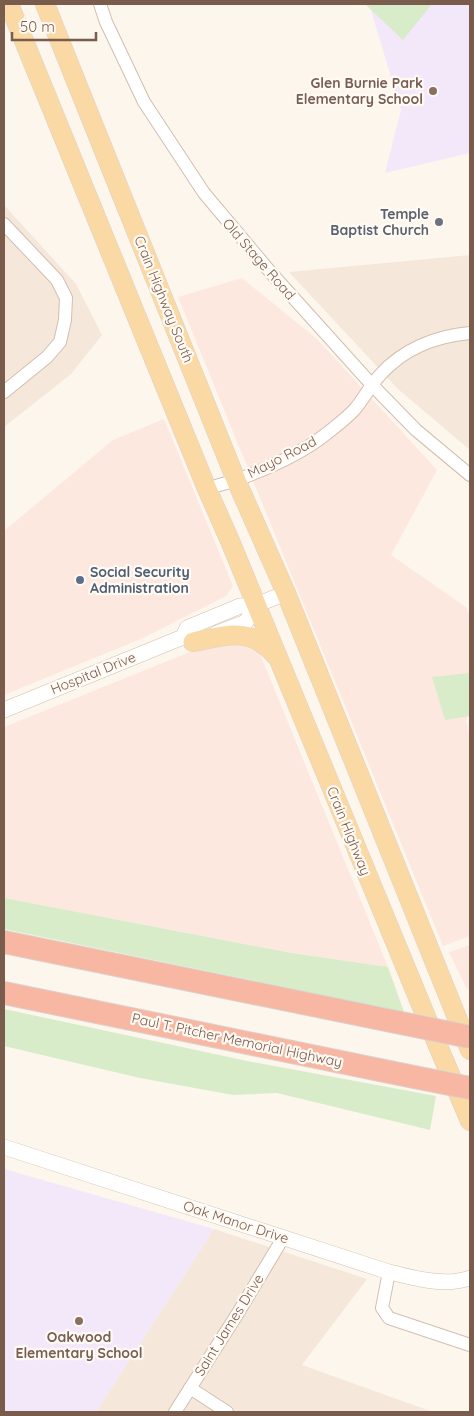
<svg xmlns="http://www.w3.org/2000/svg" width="474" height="1416" font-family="Quicksand,sans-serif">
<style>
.residential{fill:#f5e8da}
.commercial{fill:#fde8e0}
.education{fill:#f3e8fa}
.green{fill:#d8ecc9}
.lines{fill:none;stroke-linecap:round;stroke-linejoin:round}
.minor-casing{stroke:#d1beb0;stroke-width:14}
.tertiary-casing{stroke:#d1beb0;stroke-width:16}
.primary-casing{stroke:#dad1cd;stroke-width:20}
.motorway-casing{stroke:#dad1cd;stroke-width:24}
.minor{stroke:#fff;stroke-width:12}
.tertiary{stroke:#fff;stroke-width:15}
.primary{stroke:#fbd9a5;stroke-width:19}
.motorway{stroke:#f7b7a3;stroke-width:22}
.motorway-bridge-casing{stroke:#dad1cd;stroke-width:24;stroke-linecap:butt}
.motorway-bridge{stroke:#f7b7a3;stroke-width:22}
.education-dot{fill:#8d6e63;stroke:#fffaf3;stroke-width:2}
.worship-dot{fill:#6b7280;stroke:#fffaf3;stroke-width:2}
.service-dot{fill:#5c6f8a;stroke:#fffaf3;stroke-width:2}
.labels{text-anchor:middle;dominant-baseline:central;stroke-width:4.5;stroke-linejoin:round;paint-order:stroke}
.education-label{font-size:14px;font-weight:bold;fill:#785e54;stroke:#fffaf3;text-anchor:end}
.worship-label{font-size:14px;font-weight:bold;fill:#5b616d;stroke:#fffaf3;text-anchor:end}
.street-label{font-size:14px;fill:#7a5c4d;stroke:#fffaf3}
.service-label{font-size:14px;font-weight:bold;fill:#4e5e75;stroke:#fffaf3;text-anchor:start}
</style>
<rect width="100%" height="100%" fill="#fdf6ec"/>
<g class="residential">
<path d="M4 205 76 284 102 335 71 374 4 427Z"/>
<path d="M470 255V450L398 389 289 272Z"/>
<path d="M214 1229 367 1279 302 1365 433 1412H96Z"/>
</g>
<g class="commercial">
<path d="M242 278 317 339 437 470 391 555 466 607 470 617V710L466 721 470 735V936L443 946 178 297Z"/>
<path d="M164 419 233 586 226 596 143 638 4 695V531L113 440Z"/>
<path d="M236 642 260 654 388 967 292 953 4 898V727L212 643Z"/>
<path d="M470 945V990L467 989 449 952Z"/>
</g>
<g class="education">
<path d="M369 4H470V153L385 173 401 110Z"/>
<path d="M4 1169 214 1229 96 1412H4Z"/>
</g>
<g class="green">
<path d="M365 4H432L403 40Z"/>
<path d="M470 673V716L445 720 432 677Z"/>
<path d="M4 898 292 953 388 967 404 1012 4 929Z"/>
<path d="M4 1009 252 1062 436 1096 430 1130 277 1093 233 1095 140 1078 4 1046Z"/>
</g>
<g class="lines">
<defs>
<g id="minor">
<path d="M100 4 106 22 144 102 204 193 272 274 372 385 416 430 470 475"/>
<path d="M4 224 57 280 66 298 65 320 60 342 47 357 4 392"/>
<path d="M207 489C217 485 228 483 239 479 269 468 301 454 326 434 336 426 347 418 355 409 364 398 370 386 380 375 403 349 436 336 470 333"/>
<path d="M389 1272 382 1308 389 1318 470 1345"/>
<path d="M190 1388 227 1412"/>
<path d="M175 1412 238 1313 283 1238"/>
</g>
<g id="tertiary">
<path d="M217 633 246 622 256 605"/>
<path d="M4 710 183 637 187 628 240 606 256 605 286 593"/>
<path d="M4 1147 389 1272C416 1278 443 1287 470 1278"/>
</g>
<g id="primary">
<path d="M9 4 207 489 230 541 438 1046 470 1121"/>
<path d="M45 4 236 480 286 593 470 1050"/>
<path d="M193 642C228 635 249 626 276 656"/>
</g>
<g id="motorway">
<path d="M4 942 396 1022"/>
<path d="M4 993 414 1077"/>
</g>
</defs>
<use href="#minor" class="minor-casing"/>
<use href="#tertiary" class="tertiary-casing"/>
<use href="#primary" class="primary-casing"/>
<use href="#motorway" class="motorway-casing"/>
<use href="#minor" class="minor"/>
<use href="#tertiary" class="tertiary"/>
<use href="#primary" class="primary"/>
<use href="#motorway" class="motorway"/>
<defs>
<g id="motorway-bridge">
<path d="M396 1022 470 1037"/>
<path d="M414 1077 470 1088"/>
</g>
</defs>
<use href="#motorway-bridge" class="motorway-bridge-casing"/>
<use href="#motorway-bridge" class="motorway-bridge"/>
</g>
<g class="education-dot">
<circle cx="433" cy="91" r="5"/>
<circle cx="79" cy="1321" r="5"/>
</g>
<circle class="worship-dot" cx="439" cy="222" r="5"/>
<circle class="service-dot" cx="80" cy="580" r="5"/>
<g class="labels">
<g class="education-label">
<text x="423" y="83">Glen Burnie Park<tspan x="423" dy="16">Elementary School</tspan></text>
<text x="79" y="1337" text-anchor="middle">Oakwood<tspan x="79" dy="16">Elementary School</tspan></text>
</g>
<g class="worship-label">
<text x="429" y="214">Temple<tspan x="429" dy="16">Baptist Church</tspan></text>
</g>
<g class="street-label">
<text transform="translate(259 259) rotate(49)">Old Stage Road</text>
<text transform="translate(164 299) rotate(68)">Crain Highway South</text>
<text transform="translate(282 457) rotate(-27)">Mayo Road</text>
<text transform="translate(93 673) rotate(-22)">Hospital Drive</text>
<text transform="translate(349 831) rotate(68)">Crain Highway</text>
<text transform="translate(237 1040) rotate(12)">Paul T. Pitcher Memorial Highway</text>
<text transform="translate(236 1222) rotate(18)">Oak Manor Drive</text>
<text transform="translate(229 1325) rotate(-58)">Saint James Drive</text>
</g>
<g class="service-label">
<text x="90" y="572">Social Security<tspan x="90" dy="16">Administration</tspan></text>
</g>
</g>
<rect width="474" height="1416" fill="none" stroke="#7a5c4d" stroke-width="10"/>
<path d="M12 32v8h84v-8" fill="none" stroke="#7a5c4d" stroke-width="2.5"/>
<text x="20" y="32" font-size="15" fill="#7a5c4d" stroke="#fffaf3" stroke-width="4" paint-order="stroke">50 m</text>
</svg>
